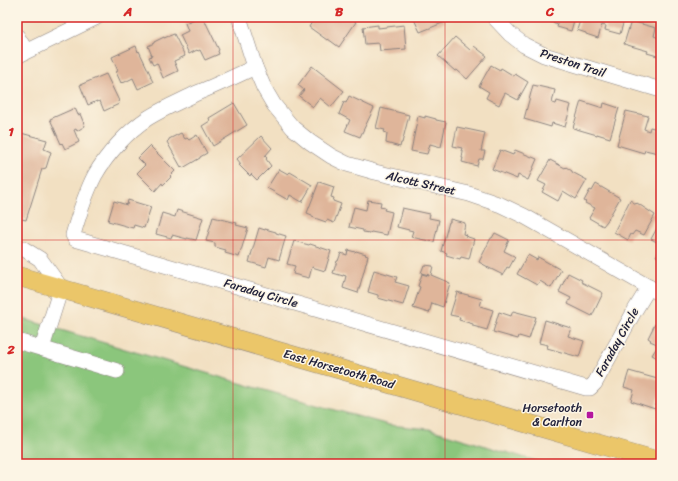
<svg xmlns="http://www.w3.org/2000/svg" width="678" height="481" font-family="Sriracha,sans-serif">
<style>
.green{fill:#8bc67b;stroke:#56745b}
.building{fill:#dfb59a}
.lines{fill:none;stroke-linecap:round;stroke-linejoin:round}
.minor-casing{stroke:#8a817e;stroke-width:16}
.major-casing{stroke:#8a817e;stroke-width:20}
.minor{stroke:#fff;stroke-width:15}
.major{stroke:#ebc669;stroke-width:19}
.grid{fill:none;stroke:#d62828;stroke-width:1;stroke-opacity:0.55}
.poi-dot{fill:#b5179e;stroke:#fcf5e5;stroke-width:1.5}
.labels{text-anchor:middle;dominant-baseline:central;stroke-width:3;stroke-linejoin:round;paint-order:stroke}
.street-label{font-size:12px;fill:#22223b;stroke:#fcf5e5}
.poi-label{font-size:12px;fill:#22223b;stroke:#fcf5e5;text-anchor:end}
.neatline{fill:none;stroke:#d62828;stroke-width:1.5}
.grid-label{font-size:13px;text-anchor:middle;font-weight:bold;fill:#d62828}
</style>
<rect width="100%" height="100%" fill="#fcf5e5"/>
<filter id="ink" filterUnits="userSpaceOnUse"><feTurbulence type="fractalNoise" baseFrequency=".025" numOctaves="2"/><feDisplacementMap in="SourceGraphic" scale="8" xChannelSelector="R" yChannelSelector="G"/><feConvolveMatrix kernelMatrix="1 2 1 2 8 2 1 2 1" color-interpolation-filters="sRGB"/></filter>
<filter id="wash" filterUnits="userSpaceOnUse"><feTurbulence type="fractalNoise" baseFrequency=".012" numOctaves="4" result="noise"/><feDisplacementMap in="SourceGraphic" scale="16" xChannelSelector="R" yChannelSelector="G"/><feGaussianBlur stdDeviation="0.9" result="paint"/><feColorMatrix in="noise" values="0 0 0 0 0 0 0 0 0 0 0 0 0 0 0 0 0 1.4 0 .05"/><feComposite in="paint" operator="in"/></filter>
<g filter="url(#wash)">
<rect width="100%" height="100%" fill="#f2e0c2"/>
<path class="green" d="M17 317 257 388 389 425 429 429 546 464H17Z"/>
<g id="blocks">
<g class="building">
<path d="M199 17H202L205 23H206L219 50 218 51 219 54 205 60 200 50 198 51 197 50 189 54 180 35 188 31 185 23Z"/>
<path d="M315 17H338L340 18 341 17H349L356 22 339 47 328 39 327 40 309 27Z"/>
<path d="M413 17H443L445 22 420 32Z"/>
<path d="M536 17H575L571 31 557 27 558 24Z"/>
<path d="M581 17H625L620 34 605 30 606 26 602 25 598 38 586 34V33L577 30Z"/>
<path d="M631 21 656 28 654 36 661 39V57L647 53 648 51 624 44Z"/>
<path d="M378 25V28L404 25 406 49 380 51 379 43 365 44 363 27Z"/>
<path d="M174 34 185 56 174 61 178 71 163 78 157 63 153 65 149 57 152 56 148 46 154 43V42L164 37V38Z"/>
<path d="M455 37 470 50 474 46 487 56 467 79 457 70 455 71 438 56Z"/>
<path d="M136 46 138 52 139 51 151 76H150L153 82 138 89 133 78 123 83 122 82 121 83 116 72 118 71 112 57Z"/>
<path d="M491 65 500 70 501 68 514 76 515 74 528 82 518 100 505 93 499 105 486 98 489 92 479 86Z"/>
<path d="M312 66 344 91 331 107 320 98 313 107 299 96 304 90 298 85Z"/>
<path d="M106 74 119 101H118L119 104 104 111 100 101 97 102V101L88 105 80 85Z"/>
<path d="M533 85 555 90 552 103 556 104 557 101 571 105 565 127 552 123 551 127 524 119Z"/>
<path d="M349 96 374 108 360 137 345 131 350 120 339 114 344 102 346 103Z"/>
<path d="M581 101 603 108 604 103 619 108 610 138 597 134V135L573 128Z"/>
<path d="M234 103 247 125 213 146 202 126 210 121 209 118Z"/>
<path d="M75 108 78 115 80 114 85 126 77 131 76 129 74 130 79 142 65 149 62 143 61 144 50 119Z"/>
<path d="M381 108 409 115 402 143H401L400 147 386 143 387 133 384 132 385 130 376 128Z"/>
<path d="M626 111 648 116 644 129 649 131 650 127 661 130V142L658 153 645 150 644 153 617 145Z"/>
<path d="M418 116 425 118V116L436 119V120L446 122 441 147 430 144 427 154 411 151Z"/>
<path d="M457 127 485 133 481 151H485L483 159H479L477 166 462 162 463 158H462L463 151H461L462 148 453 146Z"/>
<path d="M17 132 47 140 44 149 51 152 46 168 42 169 26 220 17 218Z"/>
<path d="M181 133 185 139 187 138 189 140 197 135 207 153 200 157V158L183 168 182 166 181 167 167 142 169 140V139Z"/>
<path d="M261 136 272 148 265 156 267 158 266 159 271 166 257 180 251 174 250 176 239 165 241 164 237 159Z"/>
<path d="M150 146 175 171 170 176 171 177 163 185 162 183 155 191 137 173 145 165 138 158Z"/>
<path d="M500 150 513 155 515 150 537 159 528 180 518 175 517 179 492 169Z"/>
<path d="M550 160 565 168 566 167 572 171V172L587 180 576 199 563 191 558 201 542 192 546 185 538 181Z"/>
<path d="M279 169 288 174 290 172 312 185 302 202 290 195 288 200 267 188Z"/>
<path d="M319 182 334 187 331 197 334 198 333 201 341 204 334 223 327 220 326 222 312 217V215L307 213Z"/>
<path d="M596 184 620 198 607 221 603 226 589 218 595 208 585 203 586 202 584 201 590 190 592 191Z"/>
<path d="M128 200 151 207 144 228 134 225 133 228 108 221 114 201 127 205Z"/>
<path d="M368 200 381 202 380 207 385 208 384 210 392 212 387 235 371 232 370 233 363 232V230L349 227 354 207 366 210Z"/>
<path d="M630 200 636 204 637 203 655 215 644 235 635 231 632 235 631 234 628 240 614 232Z"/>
<path d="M402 208 430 214 429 218 439 220 434 242 411 237 413 231 397 227Z"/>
<path d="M177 210 203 218 196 240 187 238V239L172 235 171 238 156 234 162 213 175 217Z"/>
<path d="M213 217 237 223 236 225 248 228 239 257 225 253 226 250 215 247V243L206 241Z"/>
<path d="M450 219 465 223 463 234 466 235 465 236 474 239 469 259 461 257 460 259 446 255 447 253 441 251 449 222H450Z"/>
<path d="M661 221V259L656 256 661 247 657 245 659 243 651 239Z"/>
<path d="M259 228 265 230V229L276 232V233L286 236 279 260 269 257 266 267 249 262Z"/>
<path d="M495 233 509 240 504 251 514 256 515 257 509 268 507 267 503 275 487 267H488L479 262 491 238H492Z"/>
<path d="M294 241 309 245 310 244 331 251 325 271 312 267 309 278 293 274 295 266 287 264Z"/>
<path d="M348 250 355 252 356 251 366 254 365 255 368 256 358 293 343 288 346 276 343 275V276L333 273 337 261H338L341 253 347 255Z"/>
<path d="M528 255 537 260 538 257 561 270 551 288 540 281 537 285 517 274Z"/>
<path d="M424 265 433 266 431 275 450 283 443 307 432 303 429 313 413 308 420 287 418 286 422 274 429 276V275L421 273Z"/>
<path d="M374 270 397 277 395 282 409 286 403 305 378 298V295L368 292Z"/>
<path d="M568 273 582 280 581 282 603 293 592 316 568 304 571 298 559 292Z"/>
<path d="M457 292 482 299 480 306 493 310 487 330 473 326V324L459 320 460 317 450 315Z"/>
<path d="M513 311 536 317 529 339 519 336 518 339 493 332 499 312 511 316Z"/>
<path d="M545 320 571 328 568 336 584 341 579 357 547 348 548 345 539 343Z"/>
<path d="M655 324 661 327V360L652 355 657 347 656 346 657 344 650 341 651 340 648 338Z"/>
<path d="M629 371 661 380V393L659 398H658L655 409 631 401 634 390 624 387Z"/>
</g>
</g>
</g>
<g filter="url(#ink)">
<use href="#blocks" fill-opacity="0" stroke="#8a817e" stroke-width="1"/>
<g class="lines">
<defs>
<g id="minor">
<path d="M239 17 255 67 264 88 274 105 293 128 310 142 331 156 347 164 375 172 469 194 501 205 524 216 661 294"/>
<path d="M494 17 510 34 524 45 544 55 661 90"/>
<path d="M17 36 26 51"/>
<path d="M17 56 97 17"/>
<path d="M255 67C236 76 217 85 197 93 181 101 164 108 148 118 128 131 107 154 95 175 85 194 79 214 73 235L75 239 586 388H590L595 383 635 310 649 287"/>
<path d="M17 247 24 249 40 259 61 288 42 348"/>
<path d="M17 341 117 371"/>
</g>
<path id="major" d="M17 276 661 462"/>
</defs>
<use href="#minor" class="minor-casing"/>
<use href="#major" class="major-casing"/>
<use href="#minor" class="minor"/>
<use href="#major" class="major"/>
</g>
</g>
<path class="grid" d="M233 17V464M445 17V464M17 240H661"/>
<rect class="poi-dot" x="586" y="411" width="8" height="8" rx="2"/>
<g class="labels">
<g class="street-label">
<text transform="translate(573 63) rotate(18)">Preston Trail</text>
<text transform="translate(421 183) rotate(13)">Alcott Street</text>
<text transform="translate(261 293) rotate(16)">Faraday Circle</text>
<text transform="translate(617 342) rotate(-61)">Faraday Circle</text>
<text transform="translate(339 369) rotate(16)">East Horsetooth Road</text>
</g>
<g class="poi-label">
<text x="582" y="408">Horsetooth<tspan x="582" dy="14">&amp; Carlton</tspan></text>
</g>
</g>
<rect width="678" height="481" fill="none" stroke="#fcf5e5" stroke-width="44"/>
<rect x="22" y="22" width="634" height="437" class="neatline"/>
<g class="grid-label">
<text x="128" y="16">A</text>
<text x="339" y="16">B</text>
<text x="550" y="16">C</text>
<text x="11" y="136">1</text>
<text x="11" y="354">2</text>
</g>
</svg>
